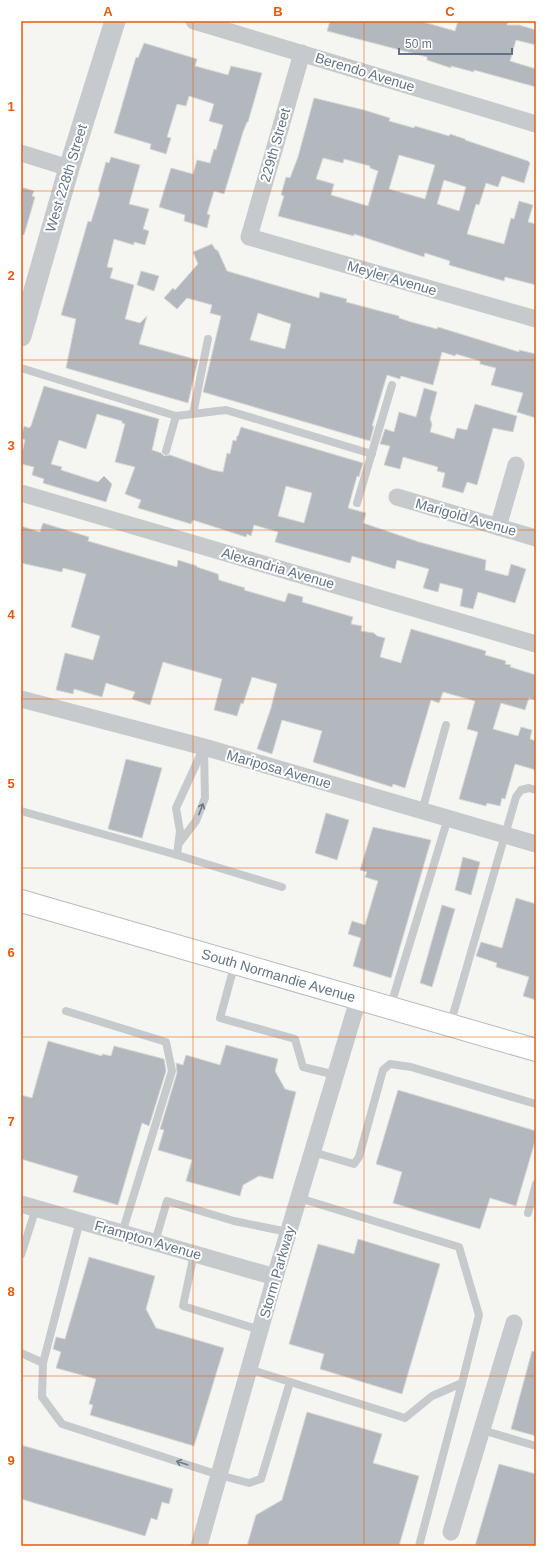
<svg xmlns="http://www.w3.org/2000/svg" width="557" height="1567" font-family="Arial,sans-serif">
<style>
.building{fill:#b2b8be;stroke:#d7d7d4;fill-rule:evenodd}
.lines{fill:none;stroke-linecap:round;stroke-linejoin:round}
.primary-casing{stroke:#b7bbbf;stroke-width:24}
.service{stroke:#c7cacd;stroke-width:8}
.minor{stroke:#c7cacd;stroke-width:17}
.tertiary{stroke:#c7cacd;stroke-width:21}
.primary{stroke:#fff;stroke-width:22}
.oneway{stroke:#6c7c8c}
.grid{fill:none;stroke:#e8590c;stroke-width:1;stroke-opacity:0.55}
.labels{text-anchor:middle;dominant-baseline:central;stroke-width:4;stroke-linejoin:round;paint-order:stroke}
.street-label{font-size:14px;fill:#627385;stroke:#fff}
.neatline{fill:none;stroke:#e8590c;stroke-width:1.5}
.grid-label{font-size:13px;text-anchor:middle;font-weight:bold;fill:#e8590c}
</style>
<rect width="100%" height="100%" fill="#f5f6f1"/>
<g class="building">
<path d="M330 21H420L455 31 458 21H508L507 25H519L536 30V45L516 40 510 61 536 69V87L474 70V72L451 66V68L427 60V57L327 31Z"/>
<path d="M144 43 197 59 195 66 228 75 231 66 262 73 248 122H247L243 132 224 194 214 191 207 214 210 215 207 228 184 221 185 215 159 207 171 168 193 174 197 160 210 163 214 149 216 150 223 125 209 121 214 104 189 96 186 106 177 104 167 137 171 138 166 154 150 149 151 144 114 133 136 57 138 58Z"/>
<path d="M314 98 364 110 390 118 389 121 414 128 415 126 449 136 450 134 465 139V140L528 161 530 163 524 183 502 176 498 187 486 183 479 205 476 204 467 234 504 244 511 218 514 219 519 201 533 205 528 222 536 224V285L505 277 504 281 449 265 450 261 425 253 424 257 354 234V236L278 216 284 196 281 195 286 177 290 178 298 157ZM399 155 435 165 425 199 389 189ZM323 158 343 163 344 159 370 166V168L378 171 368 206 331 195 334 184 316 179ZM444 180 466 187 459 211 437 204Z"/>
<path d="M111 157 140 165 129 204 149 209 143 229 149 231 145 245 134 242V245L114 239 107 267 113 268 110 278 134 285 125 319 140 323 147 316 139 344 198 360 188 403 66 368 76 319 61 315 88 221 91 222 100 193 98 190 106 162 109 163Z"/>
<path d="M21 187 34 191 32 196 35 197 24 235H21Z"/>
<path d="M212 244 215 249 218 251 227 271 319 298 320 292 347 299 346 302 399 316V318L411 322 437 329 438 327 519 352V350L536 354V418L517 412 523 393 491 385 496 368 480 364V361L456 354 455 356 442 352 433 385 401 376 400 379 387 375 372 426H374L370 441 203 392 221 316 210 313 212 305 187 298 177 309 164 298 173 288 175 290 198 264 193 252ZM258 313 291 324 285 349 250 340Z"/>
<path d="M141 271 159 276 154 291 137 285Z"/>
<path d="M44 386 159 419 152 450 161 453 164 456 170 455 212 470 223 472 227 453 230 454 233 440 236 441 237 436H238L241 427 363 463 359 477 357 476 348 508 366 513 363 523 419 542 486 560 485 570 508 576 511 564 526 569 515 603 478 592 473 609 460 606 463 589 440 583 438 592 423 588 429 569 397 560 395 569 352 556 350 563 275 542 278 532 254 525 251 536 247 534 246 537 193 520 191 524 138 508 141 500 125 494 135 467 115 462 125 424 122 423V421L97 414 86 449 59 440 51 464 62 467 61 470 98 482 104 476 112 484 106 502 43 483 44 479 32 475 34 467 21 464V456L25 440 21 438V436L24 426 29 428 31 426ZM286 486 312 493 304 523 278 516Z"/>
<path d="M424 388 437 392 430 419 432 424 430 432 454 439 457 428 467 430 475 404 517 416 513 432 493 428 477 485 467 482 463 493 442 487 445 473 437 471 438 467 403 457 400 469 384 465 390 446 380 444 385 429 394 432 399 412 416 417Z"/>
<path d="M43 523 89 537 88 541 177 567 178 560 197 566V567L218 574 219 580 245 588 244 590 285 602 288 593 303 597 302 602 353 617 351 624 362 626 361 631 374 633 377 636 385 638 380 657 401 663 411 629 486 651 485 655 506 661 505 664 511 665 510 667 536 675V700L529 698 525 710 501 703 493 729 518 736 521 727 532 730 530 739 536 741V770L515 764 505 799 502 798 500 806 487 803 486 806 459 799 478 732 467 729 475 701 443 692 439 703 431 700 405 788 393 784 392 787 313 762 322 731 282 720 272 754 257 749 271 708 277 684 252 677 243 704 241 703 237 716 214 710 222 679 163 662 150 705 132 699 135 692 106 683 102 697 74 689 73 694 56 690 65 653 93 660 100 636 71 627 86 574 63 568 62 572 21 563V526L40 532Z"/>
<path d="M126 759 162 768 142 838 108 829Z"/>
<path d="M326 813 349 820 337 860 315 853Z"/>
<path d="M373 827 431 840 391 978 353 966 361 938 348 934 352 921 365 925 378 881 365 877 367 872 360 870Z"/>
<path d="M463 857 480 862 471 895 455 890Z"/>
<path d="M516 898 536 904V1000L523 996 529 977 496 967 497 963 476 956 481 942 502 948Z"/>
<path d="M442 905 455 909 432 987 420 983Z"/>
<path d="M48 1041 102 1056V1054L111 1056 114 1046 164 1059 166 1071 149 1126 142 1123 118 1205 73 1192 78 1176 21 1159V1095L32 1098Z"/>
<path d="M226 1045 278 1059 275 1071 285 1089 296 1092 273 1179 259 1176 243 1185 240 1196 186 1181 192 1160 158 1150 164 1130 160 1129 177 1073 176 1063 183 1065 186 1055 220 1065Z"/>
<path d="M398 1090 536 1131V1138L516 1206 490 1198 480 1229 393 1203 402 1172 376 1164Z"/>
<path d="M358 1239 440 1264 402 1394 320 1369 324 1354 289 1344 318 1244 354 1254Z"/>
<path d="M89 1257 155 1276 146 1309 156 1328 224 1348 194 1446 90 1415 93 1405 89 1404 96 1379 56 1368 61 1352 53 1349 56 1337 65 1339Z"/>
<path d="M532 1351 536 1352V1436L511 1429Z"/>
<path d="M307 1412 382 1434 373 1463 419 1476 399 1546H247L256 1515 282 1500Z"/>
<path d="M21 1445 173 1489 169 1504 162 1502 157 1520 151 1518 145 1536 21 1499Z"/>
<path d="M499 1464 536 1474V1546H475Z"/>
</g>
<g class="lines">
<defs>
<g id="primary">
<path id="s1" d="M21 901 536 1050"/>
</g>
</defs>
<use href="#primary" class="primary-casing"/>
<g class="service">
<path d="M21 368 176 416 226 410 372 454"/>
<path d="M193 414 208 339"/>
<path d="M166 451 176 416"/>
<path d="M357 503 392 385"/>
<path d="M21 811 177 855 180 831 176 808 204 747"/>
<path d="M422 811 446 725"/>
<path d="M180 842 196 821 205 798 204 750"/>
<path d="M177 855 282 887"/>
<path d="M235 963 220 1018 295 1039 303 1067 336 1075"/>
<path d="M390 1008 448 818"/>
<path d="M66 1011 166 1042 172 1071 122 1233"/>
<path d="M450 1025 516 797 521 790 529 788 536 790"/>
<path d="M313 1152 354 1164 359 1157 383 1070 390 1064 411 1067 536 1104"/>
<path d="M528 1213 536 1184"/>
<path d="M80 1221 43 1363 42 1397 62 1424 219 1475 249 1483 261 1479 290 1382"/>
<path d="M155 1242 167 1201 234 1221 288 1232"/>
<path d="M194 1254 183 1306 260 1330"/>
<path d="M21 1255 36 1208"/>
<path d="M21 1353 43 1363"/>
<path d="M249 1369 405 1418 432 1396 462 1383 479 1315 459 1247 299 1198"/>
<path d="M482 1430 536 1446"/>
<path d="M419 1546 462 1383"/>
</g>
<g class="minor">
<path d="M194 21 536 124"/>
<path d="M302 53 249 237 536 319"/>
<path d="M21 153 69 168"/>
<path d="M21 493 536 644"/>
<path d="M397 497 536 538"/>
<path d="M498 527 516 465"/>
<path d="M21 699 204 747 536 844"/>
<path d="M21 1204 275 1277"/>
<path d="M451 1532 514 1323"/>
<path d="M199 1546 275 1277 358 1000"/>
</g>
<path class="tertiary" d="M21 336 69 168 115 21"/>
<use href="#primary" class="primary"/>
</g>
<defs><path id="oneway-shaft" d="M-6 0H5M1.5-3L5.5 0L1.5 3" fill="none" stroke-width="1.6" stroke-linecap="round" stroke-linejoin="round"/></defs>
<g class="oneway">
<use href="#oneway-shaft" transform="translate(201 809) rotate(-69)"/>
<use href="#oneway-shaft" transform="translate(182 1463) rotate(-162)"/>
</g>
<path class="grid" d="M193 21V1546M364 21V1546M21 191H536M21 360H536M21 530H536M21 699H536M21 868H536M21 1037H536M21 1207H536M21 1376H536"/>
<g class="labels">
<g class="street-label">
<text transform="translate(365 72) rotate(17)">Berendo Avenue</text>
<text transform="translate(275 145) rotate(-74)">229th Street</text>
<text transform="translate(66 178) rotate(-73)">West 228th Street</text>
<text transform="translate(392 278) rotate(16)">Meyler Avenue</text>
<text transform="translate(466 517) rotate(16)">Marigold Avenue</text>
<text transform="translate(278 568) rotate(16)">Alexandria Avenue</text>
<text transform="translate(279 769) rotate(16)">Mariposa Avenue</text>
<text stroke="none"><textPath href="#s1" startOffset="268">South Normandie Avenue</textPath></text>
<text transform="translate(148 1240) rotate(16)">Frampton Avenue</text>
<text transform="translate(277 1272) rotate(-74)">Storm Parkway</text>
</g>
</g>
<rect width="557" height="1567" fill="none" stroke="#ffffff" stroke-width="44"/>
<path d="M399 48v6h113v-6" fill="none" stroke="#627385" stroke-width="2"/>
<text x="405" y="48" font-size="12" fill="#627385" stroke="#ffffff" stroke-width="3" paint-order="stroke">50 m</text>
<rect x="22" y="22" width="513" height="1523" class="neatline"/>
<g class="grid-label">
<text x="108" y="16">A</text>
<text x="278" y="16">B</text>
<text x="450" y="16">C</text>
<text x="11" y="111">1</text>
<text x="11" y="280">2</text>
<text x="11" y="450">3</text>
<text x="11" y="619">4</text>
<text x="11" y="788">5</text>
<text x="11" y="957">6</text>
<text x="11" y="1126">7</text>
<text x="11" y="1296">8</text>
<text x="11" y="1465">9</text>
</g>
</svg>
